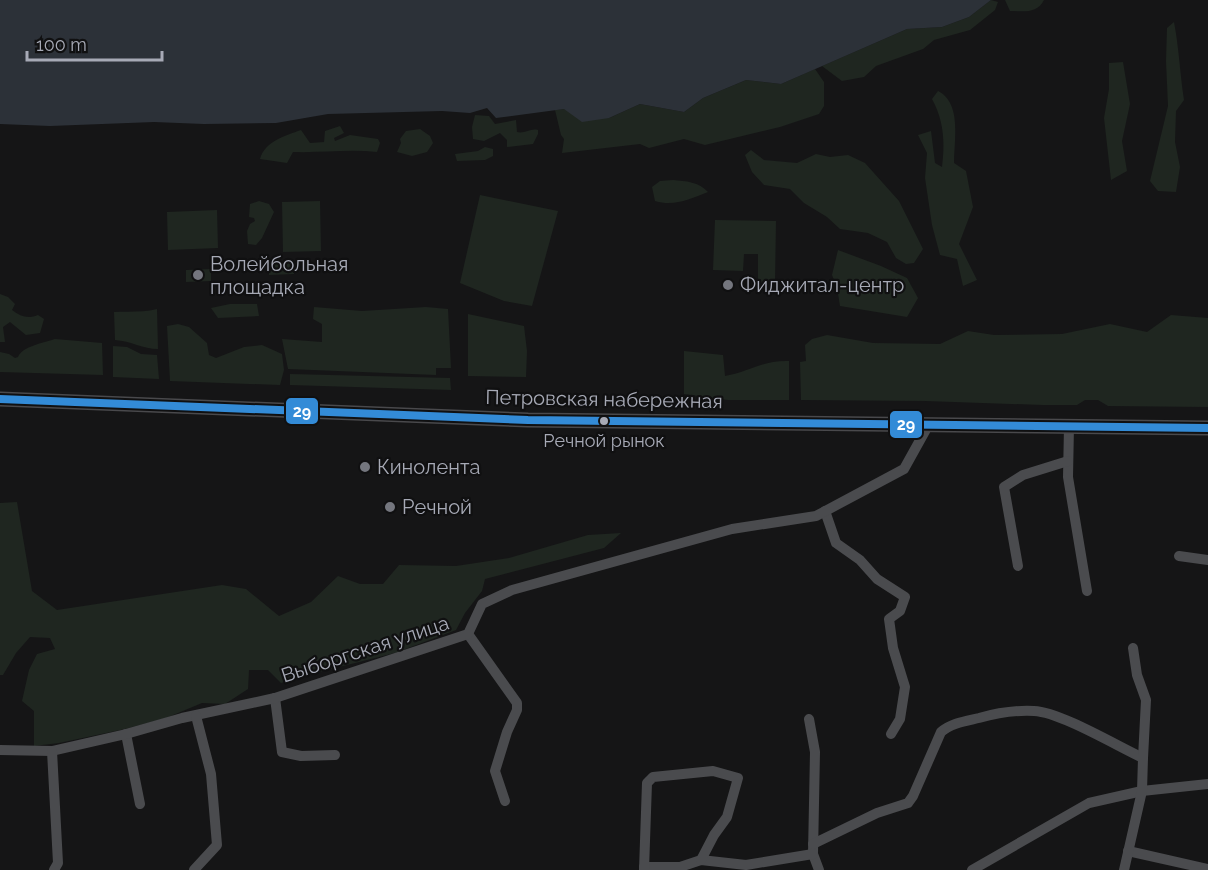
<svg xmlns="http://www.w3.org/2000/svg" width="1208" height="870" font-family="Raleway,sans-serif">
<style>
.green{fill:#1f2620}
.water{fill:#2c3138}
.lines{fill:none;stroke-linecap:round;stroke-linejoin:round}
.minor{stroke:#4a4b4e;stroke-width:10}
.secondary{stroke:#49494c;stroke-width:15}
.bus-1-casing{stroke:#101011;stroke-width:12}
.bus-1{stroke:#338bd7;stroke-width:8}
.poi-dot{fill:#74767e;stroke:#101011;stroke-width:2}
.bus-dot{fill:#a7aab6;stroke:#101011;stroke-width:2}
.labels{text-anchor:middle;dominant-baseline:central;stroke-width:4.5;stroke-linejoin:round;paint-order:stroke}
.bus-label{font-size:18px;fill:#a7aab6;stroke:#101011}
.poi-label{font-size:20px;fill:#a7aab6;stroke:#101011;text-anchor:start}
.street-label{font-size:20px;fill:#a7aab6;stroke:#101011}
.line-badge{stroke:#101011;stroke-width:2}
.badge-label{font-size:16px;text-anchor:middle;font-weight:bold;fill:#fff}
</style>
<rect width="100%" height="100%" fill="#151516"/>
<g class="green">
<path d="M991 0 998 2 995 10 970 30 934 40 923 49 876 66 864 77 842 81 822 66 907 29 942 27 969 17Z"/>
<path d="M1005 0H1044C1037 14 1024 11 1010 11Z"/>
<path d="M1174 22C1179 48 1180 74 1184 100L1176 111 1175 142 1180 167 1176 192 1158 191 1150 181 1168 106 1166 61 1167 28Z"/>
<path d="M1123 62 1130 104 1122 141 1127 171 1111 180 1104 118 1109 89V63Z"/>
<path d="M815 69 824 82V106L819 114 780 127 705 145 684 139 649 148 640 144 562 153 564 139 561 135 555 110 564 109 609 118 640 104 684 112 703 98 746 80 781 84Z"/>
<path d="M938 91C962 103 954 140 954 163L966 171 973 207 959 244 977 280 963 286 957 259 940 255 932 225 925 178 927 153 918 135 931 131 935 163 942 167C945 142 944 121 932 99Z"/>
<path d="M475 115 489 116 495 124 516 120 517 132C525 134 530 128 538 130V134L533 144 507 147V140L500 133 484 141 473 139 472 127Z"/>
<path d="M340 126 344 133 334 138 335 141 350 135 378 139 380 143 377 152C349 149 321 153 293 152L287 163 260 159C265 141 285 136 301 130L310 143 324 142 325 131Z"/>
<path d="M420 129 430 136 433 143 427 152 412 156 397 152 401 143 400 139 406 131Z"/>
<path d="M485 147 493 149V156L485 160 457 161 455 154 478 151Z"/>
<path d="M751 150 764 160 797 163 816 154 830 157 848 155 865 163 899 201 923 249 914 263 906 264 896 258 887 242 868 233 840 229 827 217 804 203 790 189 764 185 752 172 745 155Z"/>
<path d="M673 180C686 181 699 182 708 192 690 199 674 207 655 201L652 187 660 181Z"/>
<path d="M480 195 558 211 532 306 504 301 460 283Z"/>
<path d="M259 201 269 204 274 212 262 238 256 245 248 244 247 231 250 224 255 221 254 218 249 217 250 204Z"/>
<path d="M320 201 321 251 283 252 282 202Z"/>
<path d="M217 210 218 248 168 250 167 212Z"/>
<path d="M715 220 776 221 775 283H758V254H744L743 271 713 270Z"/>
<path d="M838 250 881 266 907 278 918 298 907 317 840 306 837 287 832 275Z"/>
<path d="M294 262V274L269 275V263Z"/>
<path d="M211 269V281L186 282V270Z"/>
<path d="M0 294 8 297 15 304 12 310C21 317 28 319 38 315L44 319 40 333 26 335 10 322 3 327 5 342H0Z"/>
<path d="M230 304H257L259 316 218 318 211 308Z"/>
<path d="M314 307 362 311 426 307 448 309 451 368H436V375L288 369 282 339 322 342V324L313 319Z"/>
<path d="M157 309 158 349C143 349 131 341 115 340L114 312C129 311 143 313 157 309Z"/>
<path d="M468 314 524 326 527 351 526 377 468 376Z"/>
<path d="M1171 315 1208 318V407L1108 406 1098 400H1085L1077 405H1043L925 401 801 400 800 362 806 361 805 345 812 339 827 335 873 343 940 344 968 331 994 335 1062 334 1110 324 1147 332Z"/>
<path d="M178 324 189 327 207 343 209 355 216 358 244 347 262 345 282 354 284 370 280 385 170 381 167 326Z"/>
<path d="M55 339 102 343 103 375 0 372V352L9 354 15 358 18 357C23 346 43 343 55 339Z"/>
<path d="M113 346 127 347 141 354 157 355 159 379 113 377Z"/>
<path d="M684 351 723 355 725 376C750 372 762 360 789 361V400H728L684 394Z"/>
<path d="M290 374 450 378 451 390 290 385Z"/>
<path d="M17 502 32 591 57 610 222 585 246 589 279 616 311 602 338 576 360 584H383L399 565 456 566 509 558 588 535 621 533 604 548 485 579 482 591 465 613 456 630 395 653 303 676 281 683 268 670H249L248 689 225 704 202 703 166 718 125 729 59 743 34 746V711L22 701 29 670 37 654 55 649 50 638 30 637 16 653 3 675H0V503Z"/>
</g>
<path class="water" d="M0 0H991L969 17 942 27 907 29 781 84 746 80 703 98 684 112 640 104 609 118 582 122 564 109 496 118 487 108 470 113 442 111 328 114 276 123 204 124 154 122 50 126 0 124Z"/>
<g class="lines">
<g class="minor">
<path d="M1069 426 1068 477 1087 591"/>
<path d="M825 511 836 543 860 560 877 579 905 597 900 611 889 619 893 648 905 687 900 719 891 734"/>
<path d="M1179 556 1208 560"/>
<path d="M1018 566 1004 487 1023 475 1068 461"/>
<path d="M468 634 517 703V710L507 732 495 771 505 801"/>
<path d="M275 698 282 752 301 756 335 755"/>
<path d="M809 719 815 752 813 854 819 870"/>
<path d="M126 734 140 804"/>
<path d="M0 750 52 751 126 734 182 718 275 698 468 634 482 604 512 590 732 529 816 516 904 469 929 424"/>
<path d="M52 751 58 863 54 870"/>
<path d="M813 844 877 813 908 803 913 796 941 732C951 723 966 721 979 718 997 713 1015 710 1034 711 1060 712 1117 746 1143 758"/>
<path d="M1128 851 1208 869"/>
<path d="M644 867H680L701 860 746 865 813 854"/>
<path d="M194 870 217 845 211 774 196 716"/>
<path d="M644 870 647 783 653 777 713 771 738 778 727 817 714 835 701 860"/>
<path d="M972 870 1089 803 1142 791 1208 784"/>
<path d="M1124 870 1142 791 1143 758 1146 700 1137 675 1133 648"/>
</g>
<path class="secondary" d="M0 399 528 420 1208 428"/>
<defs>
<path id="bus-1" d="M0 399 528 420 1208 428"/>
</defs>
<use href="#bus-1" class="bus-1-casing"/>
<use href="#bus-1" class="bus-1"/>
</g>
<g class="poi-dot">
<circle cx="198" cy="275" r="6"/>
<circle cx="728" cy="285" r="6"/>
<circle cx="365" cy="467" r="6"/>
<circle cx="390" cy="507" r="6"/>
</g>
<circle class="bus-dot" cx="604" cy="421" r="5"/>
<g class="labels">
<g class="bus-label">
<text x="604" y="440">Речной рынок</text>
</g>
<g class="poi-label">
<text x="210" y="264">Волейбольная<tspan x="210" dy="23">площадка</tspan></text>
<text x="740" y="285">Фиджитал-центр</text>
<text x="377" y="467">Кинолента</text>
<text x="402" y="507">Речной</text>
</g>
<g class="street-label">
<text transform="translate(604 399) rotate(1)">Петровская набережная</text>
<text transform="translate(365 649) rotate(-18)">Выборгская улица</text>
</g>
</g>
<g class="line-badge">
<rect x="285" y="397" width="34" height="28" rx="6" fill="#338bd7"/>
<rect x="889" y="410" width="34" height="29" rx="6" fill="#338bd7"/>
</g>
<g class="badge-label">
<text x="302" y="417">29</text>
<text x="906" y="430">29</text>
</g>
<path d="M27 51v9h135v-9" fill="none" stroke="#a7aab6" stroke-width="3"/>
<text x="36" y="51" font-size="18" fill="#a7aab6" stroke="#101011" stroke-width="4.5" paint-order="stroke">100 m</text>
</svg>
